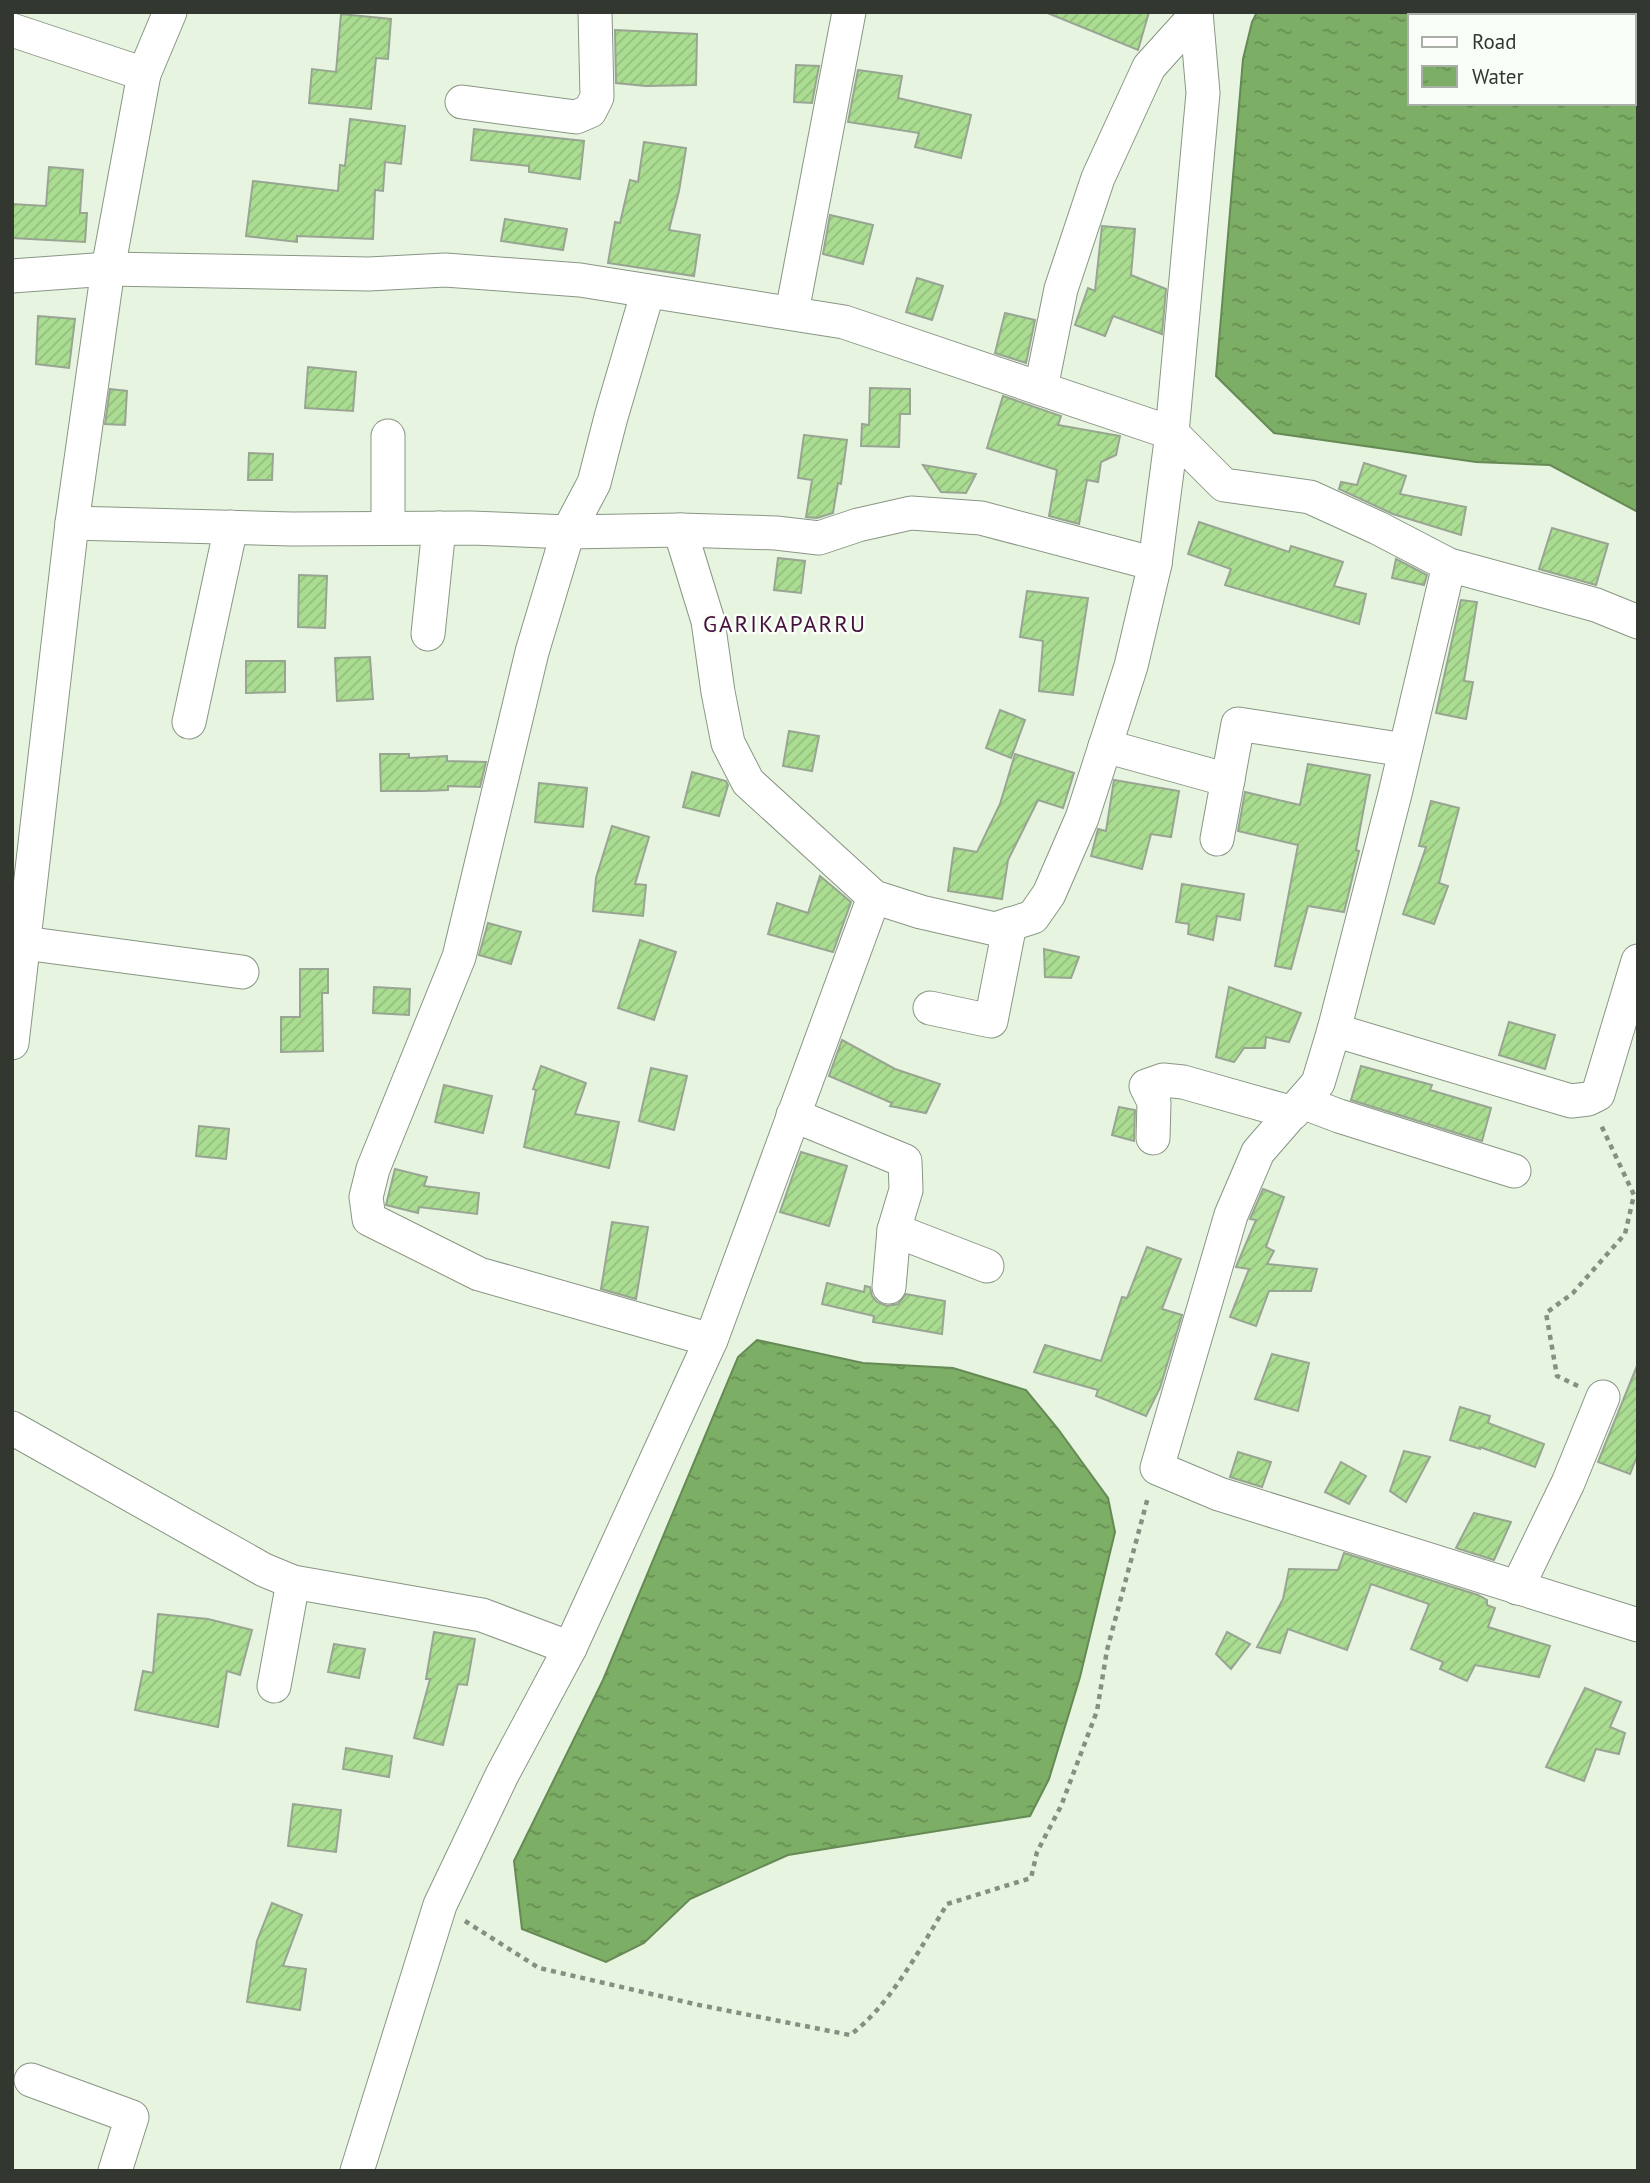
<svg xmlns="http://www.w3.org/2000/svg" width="1650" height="2183" font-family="'PT Sans',sans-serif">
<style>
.water{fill:url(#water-ripples);stroke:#668a55;stroke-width:2;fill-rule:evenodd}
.building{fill:url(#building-hatch);stroke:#99a593;stroke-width:2}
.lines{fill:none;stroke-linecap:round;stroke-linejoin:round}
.street-casing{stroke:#899684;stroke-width:35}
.path{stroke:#868f82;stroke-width:4.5;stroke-dasharray:5 5;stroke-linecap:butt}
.street{stroke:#fff;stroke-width:33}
.labels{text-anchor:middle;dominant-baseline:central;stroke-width:5;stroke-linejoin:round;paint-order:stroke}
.quarter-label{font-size:23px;letter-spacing:2px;fill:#46113e;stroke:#f9fef6}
</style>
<defs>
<pattern id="water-ripples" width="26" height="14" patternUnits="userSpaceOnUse" patternTransform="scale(1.75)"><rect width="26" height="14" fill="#7dae65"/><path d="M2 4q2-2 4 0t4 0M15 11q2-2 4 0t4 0" fill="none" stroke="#678e54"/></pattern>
<pattern id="building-hatch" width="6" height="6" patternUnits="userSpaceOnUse" patternTransform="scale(1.75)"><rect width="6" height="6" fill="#aadd91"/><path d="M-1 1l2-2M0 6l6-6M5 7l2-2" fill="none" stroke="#93be7d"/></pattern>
</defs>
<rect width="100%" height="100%" fill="#e6f4e0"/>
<g class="water">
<path d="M1257 12H1638V512L1550 465 1476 462 1274 433 1216 376 1243 59 1252 22ZM1410 16H1634V103H1410Z"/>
<path d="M757 1340 863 1363 953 1368 1026 1390 1058 1429 1108 1498 1115 1532 1080 1677 1049 1779 1030 1816 788 1855 690 1899 644 1943 606 1962 522 1929 514 1861 603 1680 738 1357Z"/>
</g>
<g class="building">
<path d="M1045 12H1149L1138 50Z"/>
<path d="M341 14 391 19 388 59 376 58 371 109 309 103 312 69 336 72Z"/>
<path d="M615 30 697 34 696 85 646 86 616 83Z"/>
<path d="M796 65 819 66 812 103 794 102Z"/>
<path d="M858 70 902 76 898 98 971 115 961 158 915 147 919 133 848 122Z"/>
<path d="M350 119 405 126 401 164 385 162 383 191 375 190 373 239 297 236V242L246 236 253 181 338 191 340 165 345 166Z"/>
<path d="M474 129 584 141 580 179 529 172V166L471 160Z"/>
<path d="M644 142 686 148 679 191 669 230 700 235 694 276 608 263 615 222 620 223 630 180 638 182Z"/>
<path d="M49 167 83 170 80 213H87L85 242 12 238V204L46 206Z"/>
<path d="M830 215 873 225 863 264 823 254Z"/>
<path d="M505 219 567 229 563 250 501 241Z"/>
<path d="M1102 226 1135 229 1131 275 1166 289 1162 334 1113 316 1105 336 1075 325 1088 288 1095 291Z"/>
<path d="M917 278 943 286 932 320 906 312Z"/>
<path d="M1005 313 1035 320 1026 363 995 353Z"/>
<path d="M38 316 75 319 69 368 36 364Z"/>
<path d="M308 367 356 372 353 411 305 408Z"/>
<path d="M870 388 910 389V414H900L899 447 861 446 862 424 869 425Z"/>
<path d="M110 389 127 391 125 425 105 424Z"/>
<path d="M1003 396 1061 416 1058 425 1120 436 1116 455 1101 462 1098 482 1087 480 1079 524 1049 516 1057 470 987 448Z"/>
<path d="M804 435 847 440 841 484 838 483 833 513 817 518 806 517 812 480 798 478Z"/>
<path d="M249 453 273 454 272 480H248Z"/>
<path d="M1364 463 1406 476 1400 494 1466 507 1461 535 1393 514 1339 489 1341 482 1357 485Z"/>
<path d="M923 465 976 474 966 493 941 492Z"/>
<path d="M1199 522 1289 552 1291 546 1343 562 1334 586 1366 594 1359 624 1225 585 1231 569 1188 554Z"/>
<path d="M1552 528 1608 544 1596 585 1539 569Z"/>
<path d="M778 558 805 561 801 593 774 590Z"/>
<path d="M1396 559 1427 575 1424 585 1392 578Z"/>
<path d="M299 575 327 576 325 628 298 627Z"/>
<path d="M1027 591 1088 598 1073 695 1039 691 1043 641 1020 637Z"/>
<path d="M1461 600 1477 602 1464 681 1473 682 1466 719 1436 713Z"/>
<path d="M370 657 373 699 337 701 335 658Z"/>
<path d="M246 661H285V692L246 693Z"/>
<path d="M1000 710 1025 720 1011 758 986 748Z"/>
<path d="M789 731 819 736 812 771 783 766Z"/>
<path d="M380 754H409V758L447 756V761L486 762 480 787 448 786V790L424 791H381Z"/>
<path d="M1015 754 1074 773 1063 808 1038 800 1008 860 1002 899 948 891 954 848 977 852 1000 804Z"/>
<path d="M1308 764 1370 775 1356 850 1359 851 1344 912 1308 906 1291 969 1275 966 1298 845 1238 831 1245 792 1300 805Z"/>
<path d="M692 772 726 781 728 785 719 816 683 807Z"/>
<path d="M1114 780 1179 791 1171 837 1151 834 1142 869 1091 856 1098 829 1106 831Z"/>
<path d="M539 783 587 788 583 827 535 822Z"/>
<path d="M1431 801 1459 808 1439 883 1448 886 1434 924 1403 914 1426 847 1419 846Z"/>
<path d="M612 826 649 837 635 884 646 885 643 916 593 911 596 878Z"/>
<path d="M820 876 851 902 833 952 768 934 777 903 808 913Z"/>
<path d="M1182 884 1244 894 1240 920 1217 916 1213 940 1188 934 1189 924 1176 922Z"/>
<path d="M488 923 521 932 511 964 479 955Z"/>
<path d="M640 940 676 952 654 1020 618 1008Z"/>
<path d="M1044 949 1079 957 1071 978 1045 977Z"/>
<path d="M300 969H328V993H322L323 1051 281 1052V1017H300Z"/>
<path d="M374 987 410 989 409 1015 373 1013Z"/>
<path d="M1229 987 1301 1013 1289 1042 1266 1037 1265 1048H1244L1234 1062 1216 1057Z"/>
<path d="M1509 1022 1555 1035 1545 1069 1499 1055Z"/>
<path d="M842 1040 895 1069 940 1084 926 1113 890 1106 892 1103 829 1076Z"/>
<path d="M541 1066 586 1083 575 1114 619 1122 609 1168 524 1147 536 1090 533 1089Z"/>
<path d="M1361 1066 1432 1085 1430 1090 1491 1108 1482 1141 1351 1100Z"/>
<path d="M651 1068 687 1076 674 1130 639 1121Z"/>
<path d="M444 1085 492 1096 483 1133 435 1122Z"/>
<path d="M1119 1107 1135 1110 1134 1141 1112 1135Z"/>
<path d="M199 1126 229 1129 226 1159 196 1156Z"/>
<path d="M801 1152 847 1166 829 1226 780 1212Z"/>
<path d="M395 1169 427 1177 424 1186 479 1193 477 1214 419 1207 418 1213 386 1205Z"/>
<path d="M1263 1189 1284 1197 1266 1247 1274 1251 1267 1264 1317 1269 1311 1291H1269L1256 1326 1230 1317 1249 1269 1236 1267 1256 1220 1250 1219Z"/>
<path d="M612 1222 648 1227 636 1299 601 1289Z"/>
<path d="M1147 1247 1181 1259 1162 1309 1182 1315 1160 1388 1146 1416 1096 1396 1098 1390 1034 1372 1045 1345 1101 1361 1122 1297 1127 1298Z"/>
<path d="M827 1283 864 1292 865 1286 870 1287 872 1296 877 1302 887 1306 898 1304 906 1294 945 1301 942 1334 873 1322 874 1316 822 1304Z"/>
<path d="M1272 1354 1309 1363 1298 1411 1255 1399Z"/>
<path d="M1637 1366 1638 1454 1630 1474 1598 1462Z"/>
<path d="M1460 1407 1490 1416 1488 1423 1544 1444 1535 1467 1480 1447V1449L1450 1440Z"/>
<path d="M1404 1451 1430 1457 1406 1502 1390 1491Z"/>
<path d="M1238 1452 1271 1462 1262 1487 1230 1477Z"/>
<path d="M1341 1462 1366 1476 1349 1504 1325 1492Z"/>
<path d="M1474 1513 1511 1522 1494 1560 1456 1548Z"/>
<path d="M1344 1553 1478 1595 1487 1600V1605L1495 1608 1488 1627 1550 1646 1539 1677 1475 1665 1467 1681 1440 1669 1443 1662 1411 1649 1429 1604 1371 1584 1347 1650 1288 1629 1280 1653 1257 1647 1283 1599 1289 1569 1338 1570Z"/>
<path d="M158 1614 208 1619 252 1630 240 1675 227 1671 218 1727 135 1710 143 1671 153 1673Z"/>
<path d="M434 1632 475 1639 467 1685 458 1684 443 1745 414 1738 430 1679H426Z"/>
<path d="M1227 1632 1250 1644 1231 1669 1216 1654Z"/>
<path d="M334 1644 365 1649 359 1678 328 1672Z"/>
<path d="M1585 1688 1621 1702 1610 1727 1625 1733 1619 1754 1596 1749 1584 1781 1546 1767Z"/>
<path d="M346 1748 392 1756 389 1777 343 1769Z"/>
<path d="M293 1804 341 1810 336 1852 288 1846Z"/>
<path d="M272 1903 302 1915 283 1966 306 1969 300 2010 247 2002 257 1941Z"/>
</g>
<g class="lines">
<defs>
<g id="street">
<path d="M12 30 144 74 170 12"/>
<path d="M462 102 576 117 590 111 597 97 595 12"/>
<path d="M12 276 108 269 369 274 445 270 580 280 844 322 1172 433 1224 485 1310 497 1378 528 1449 565 1596 605 1638 622"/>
<path d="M648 291 611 417 594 483 568 532 532 652 459 957 373 1169 366 1197 369 1219 479 1274 711 1340"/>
<path d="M792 312 849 12"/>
<path d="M1041 388 1061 289 1098 178 1149 67 1195 16"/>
<path d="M388 436V528"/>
<path d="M72 523 292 529 471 528 568 532 680 530 776 533 819 538 858 525 911 513 981 518 1155 564"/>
<path d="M680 530 708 621 718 692 728 743 748 782 874 897 921 912 995 929 1033 917 1049 894 1082 818 1131 666 1155 564 1172 433 1203 93 1196 12"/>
<path d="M1449 565 1395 794 1334 1030 1318 1083 1258 1152 1231 1215 1157 1468 1219 1494 1638 1625"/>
<path d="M428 634 439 528"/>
<path d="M189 722 231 527"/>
<path d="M1105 746 1228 780"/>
<path d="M1217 839 1238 724 1405 750"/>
<path d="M24 943 242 972"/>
<path d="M930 1008 991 1021 1010 924"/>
<path d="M1334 1030 1571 1101 1588 1099 1598 1094 1638 961"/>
<path d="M12 1043 72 523 108 269 144 74"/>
<path d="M1302 1102 1339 1116 1514 1171"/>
<path d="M793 1115 905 1161 906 1190 894 1230 889 1287"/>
<path d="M1153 1138 1154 1102 1146 1086 1163 1080 1183 1082 1293 1113"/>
<path d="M894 1230 987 1266"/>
<path d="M12 1428 264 1570 293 1582 482 1615 570 1648"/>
<path d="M1517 1588 1568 1483 1603 1397"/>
<path d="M274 1686 293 1582"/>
<path d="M31 2080 132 2117 115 2171"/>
<path d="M357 2171 440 1905 502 1775 570 1648 711 1340 874 897"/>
</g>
</defs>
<use href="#street" class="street-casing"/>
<g class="path">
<path d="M1578 1386 1557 1376 1546 1313 1573 1293 1625 1234 1634 1195 1601 1125"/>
<path d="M465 1921 539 1968 699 2005 850 2035C889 2007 922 1946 947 1904L1031 1878 1037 1852 1061 1806 1097 1711 1107 1650 1148 1497"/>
</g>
<use href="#street" class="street"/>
</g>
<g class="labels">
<g class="quarter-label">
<text x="785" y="623">GARIKAPARRU</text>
</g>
</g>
<rect width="1650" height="2183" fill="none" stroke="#323730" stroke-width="28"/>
<rect x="1408" y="14" width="228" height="91" fill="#f9fef6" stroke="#a9aea7" stroke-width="2"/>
<rect x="1422" y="37" width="35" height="10" fill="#ffffff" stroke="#a9aea7" stroke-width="2"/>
<text x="1472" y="49" font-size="21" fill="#323730">Road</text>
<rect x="1422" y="66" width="35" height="21" fill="url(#water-ripples)" stroke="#a9aea7" stroke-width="2"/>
<text x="1472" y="84" font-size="21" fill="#323730">Water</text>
</svg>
